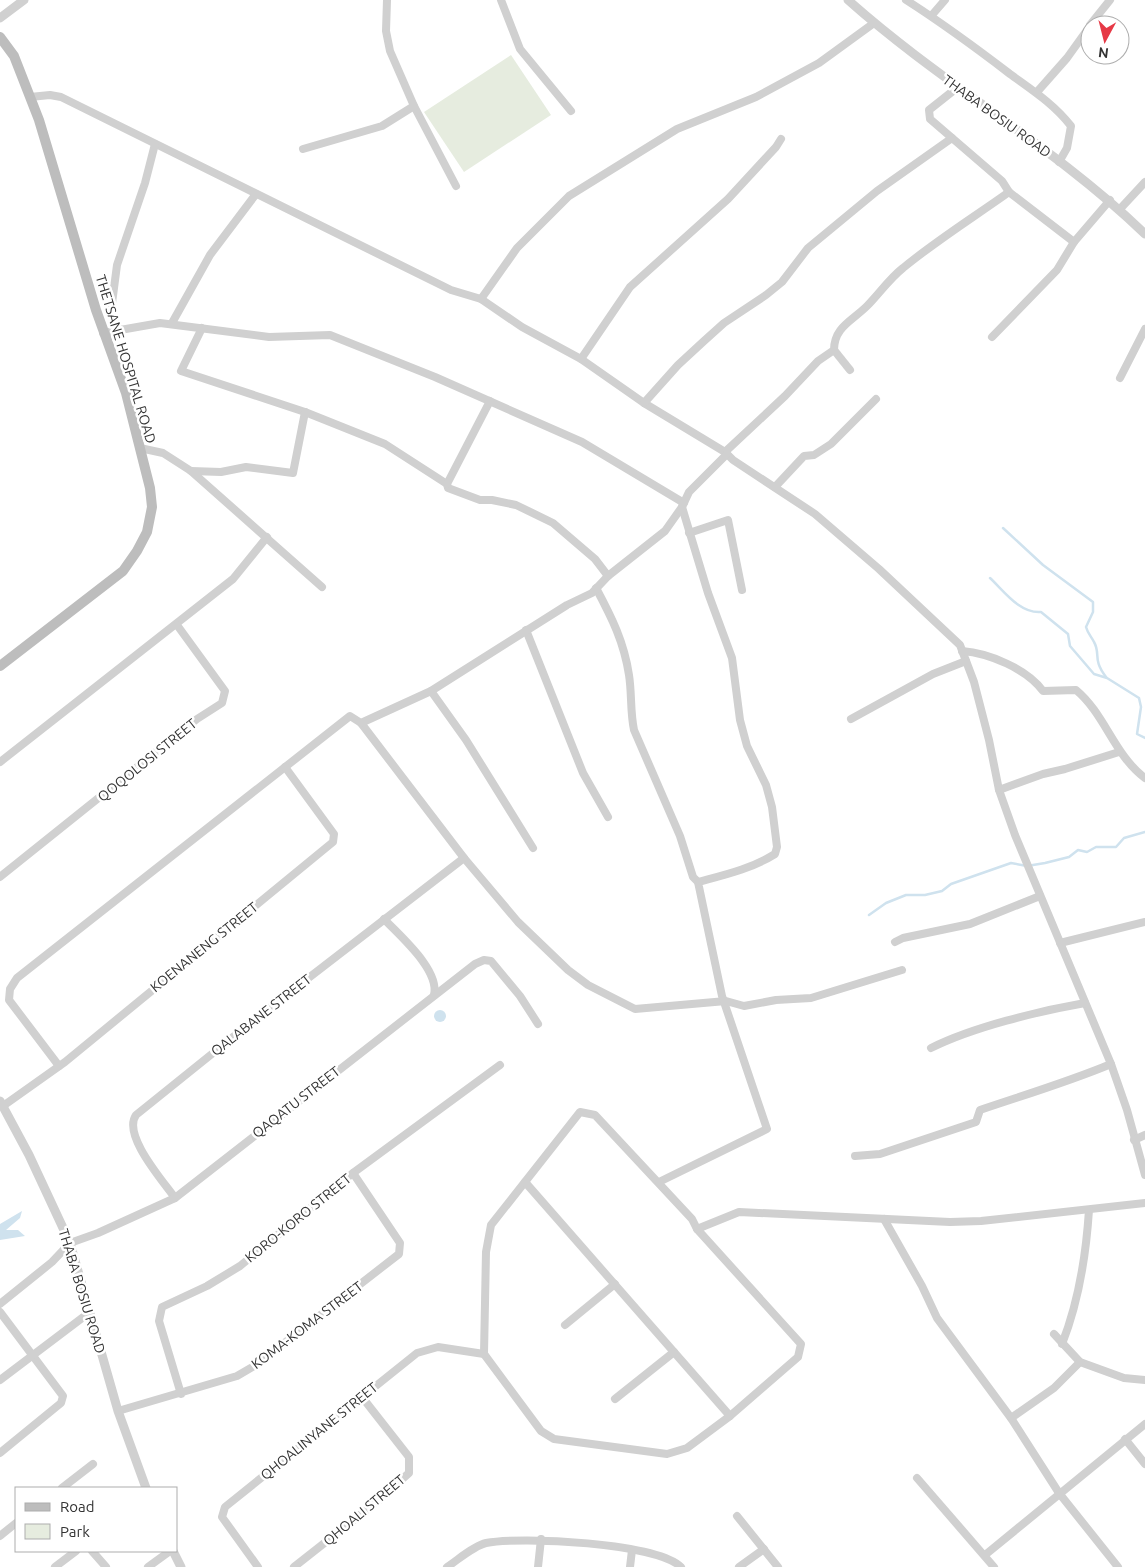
<svg xmlns="http://www.w3.org/2000/svg" width="1145" height="1567" font-family="Ubuntu,sans-serif">
<style>
.green{fill:#e6ecdf}
.water{fill:#cfe2ee}
.lines{fill:none;stroke-linecap:round;stroke-linejoin:round}
.stream{stroke:#cfe2ee;stroke-width:2.5}
.minor{stroke:#d0d0d0;stroke-width:8}
.tertiary{stroke:#d0d0d0;stroke-width:9}
.secondary{stroke:#bdbdbd;stroke-width:10}
.labels{text-anchor:middle;dominant-baseline:central;stroke-width:5;stroke-linejoin:round;paint-order:stroke}
.street-label{font-size:14px;fill:#333;stroke:#fff}
</style>
<rect width="100%" height="100%" fill="#fff"/>
<path class="green" d="M511 55 551 115 464 172 424 112Z"/>
<g class="water">
<circle cx="440" cy="1016" r="6"/>
<path d="M22 1211 20 1218 6 1230H18L25 1236 0 1240V1224Z"/>
</g>
<g class="lines">
<g class="stream">
<path d="M1003 528 1043 565 1093 602V612L1086 627C1088 634 1091 636 1094 642 1101 654 1092 659 1106 677"/>
<path d="M990 578C1004 591 1020 614 1041 612L1068 634 1070 646 1094 674 1107 678 1139 698 1141 707 1137 734 1145 738"/>
<path d="M869 915 886 903 906 895H925L942 891 951 884 1011 863 1027 866 1045 863 1069 857 1078 850 1087 852 1096 847H1116L1124 838 1145 832"/>
</g>
<g class="minor">
<path d="M387 0 386 31 390 51 414 106 456 186"/>
<path d="M501 0 520 49 571 111"/>
<path d="M906 0C942 23 976 48 1010 74 1032 90 1054 104 1071 126L1067 148 1059 162"/>
<path d="M932 15 945 0"/>
<path d="M1090 25 1110 0"/>
<path d="M1037 92 1067 58 1090 26"/>
<path d="M30 97 50 95 61 97 451 290 481 299 522 327 581 359 644 403 725 452 733 460 815 514 879 569 960 645 974 682 989 740 999 790 1015 835 1111 1064 1127 1110 1145 1175"/>
<path d="M303 149 382 126 414 106"/>
<path d="M1009 192 1074 242"/>
<path d="M1120 209 1145 182"/>
<path d="M481 299 517 248 569 196 677 129 756 97 819 63 874 23"/>
<path d="M172 323 210 255 256 194"/>
<path d="M202 328 181 371 305 412 385 444 447 484 448 488 480 500H492L516 505 553 523 595 559 608 576"/>
<path d="M119 330 111 311 117 265 145 183 155 144"/>
<path d="M103 333 160 323 269 337 330 335 435 377 582 442 684 503"/>
<path d="M992 337 1057 270 1074 242 1110 200"/>
<path d="M834 350 850 370"/>
<path d="M581 359 630 287 728 199 776 147 781 139"/>
<path d="M1120 378 1145 329"/>
<path d="M644 403 678 365 704 341 724 323 766 295 782 282 808 248 877 191 952 138"/>
<path d="M140 448 163 453 191 471 322 587"/>
<path d="M725 452 785 396 818 361 834 350C834 327 852 321 867 306 879 294 889 279 903 268 937 240 974 217 1009 192L1002 181 930 119 929 110 958 87"/>
<path d="M191 471 221 472 246 467 293 473 305 412"/>
<path d="M447 484 490 401"/>
<path d="M775 487 804 456 814 455 831 444 876 399"/>
<path d="M689 533 728 520 742 590"/>
<path d="M596 588C612 618 624 642 629 675 632 694 630 711 634 730L680 836 693 877 698 882"/>
<path d="M526 630 583 773 608 817"/>
<path d="M962 651C989 653 1027 669 1043 691L1076 690C1105 714 1114 755 1145 778"/>
<path d="M851 719 933 674 966 661"/>
<path d="M361 723 464 858 518 922 568 970 588 985 635 1009 726 1001 744 1006 776 1000 811 998 902 970"/>
<path d="M0 762 233 579 267 537"/>
<path d="M999 790 1043 774 1065 769 1119 752"/>
<path d="M533 848 466 740 431 691 567 605 592 593 608 576 665 531 682 507 689 492 727 454"/>
<path d="M0 877 197 719 222 703 225 691 177 625"/>
<path d="M384 919C400 936 440 970 434 995"/>
<path d="M895 942 903 938 970 924 1040 896"/>
<path d="M1060 943 1145 922"/>
<path d="M931 1048C973 1027 1039 1011 1085 1003"/>
<path d="M59 1066 9 1000 10 989 17 978 350 716 361 723 431 691"/>
<path d="M3 1106 65 1062 333 842 334 834 285 767"/>
<path d="M580 1112 595 1115 692 1219 697 1229 801 1344 798 1357 730 1416 687 1448 667 1454 554 1439 541 1431 484 1354 486 1252 491 1225Z"/>
<path d="M1134 1140 1145 1135"/>
<path d="M855 1156 880 1154 976 1122 980 1110C1024 1095 1068 1082 1111 1064"/>
<path d="M525 1182 730 1416"/>
<path d="M659 1182 767 1129 722 996 698 882C724 875 751 869 775 854L777 847 772 807 766 785 747 746 740 720 732 658 708 593 682 507"/>
<path d="M175 1198C163 1181 122 1135 136 1115L254 1020 464 858"/>
<path d="M884 1219 922 1286 937 1318 1011 1418 1059 1493 1118 1567"/>
<path d="M697 1229 739 1212 950 1222 981 1221 1145 1203"/>
<path d="M0 1304 52 1262 70 1243 98 1233 175 1198 475 964 484 960 491 961 520 996 538 1024"/>
<path d="M0 1312 63 1396 61 1403 0 1453"/>
<path d="M565 1325 615 1284"/>
<path d="M1054 1334 1080 1362 1124 1378 1145 1380"/>
<path d="M1062 1344C1079 1301 1086 1256 1089 1210"/>
<path d="M0 1380 90 1312"/>
<path d="M181 1394 159 1321 162 1307 207 1286 240 1266 353 1173 500 1065"/>
<path d="M615 1399 674 1352"/>
<path d="M118 1411 237 1376 256 1365 399 1254 400 1243 353 1173"/>
<path d="M1011 1418 1054 1388 1080 1362"/>
<path d="M1125 1439 1145 1464"/>
<path d="M917 1478 994 1567"/>
<path d="M62 1488 93 1464"/>
<path d="M737 1516 778 1567"/>
<path d="M0 1536 16 1523"/>
<path d="M92 1551 106 1567"/>
<path d="M985 1555 1145 1424"/>
<path d="M55 1567 76 1551"/>
<path d="M148 1567 170 1551"/>
<path d="M258 1567 222 1517 225 1507 417 1353 438 1347 484 1354"/>
<path d="M294 1567 379 1500 409 1473V1457L362 1397"/>
<path d="M447 1567C458 1560 473 1546 486 1543 521 1536 657 1543 681 1567"/>
<path d="M538 1567 541 1539"/>
<path d="M630 1567 632 1550"/>
<path d="M739 1567 764 1549"/>
</g>
<g class="tertiary">
<path d="M848 0C942 84 1054 146 1145 234"/>
<path d="M0 18 24 0"/>
<path d="M0 1101 29 1155 70 1243 118 1411 146 1488"/>
<path d="M173 1551 181 1567"/>
</g>
<path class="secondary" d="M0 37 14 56 39 120 96 310 126 393 150 488 152 507 147 532 137 551 123 571 0 666"/>
</g>
<g class="labels">
<g class="street-label">
<text transform="translate(997 116) rotate(36)">THABA BOSIU ROAD</text>
<text transform="translate(126 359) rotate(73)">THETSANE HOSPITAL ROAD</text>
<text transform="translate(147 760) rotate(-39)">QOQOLOSI STREET</text>
<text transform="translate(204 947) rotate(-39)">KOENANENG STREET</text>
<text transform="translate(261 1015) rotate(-38)">QALABANE STREET</text>
<text transform="translate(296 1102) rotate(-38)">QAQATU STREET</text>
<text transform="translate(298 1218) rotate(-39)">KORO-KORO STREET</text>
<text transform="translate(82 1291) rotate(73)">THABA BOSIU ROAD</text>
<text transform="translate(307 1325) rotate(-37)">KOMA-KOMA STREET</text>
<text transform="translate(319 1431) rotate(-39)">QHOALINYANE STREET</text>
<text transform="translate(364 1510) rotate(-40)">QHOALI STREET</text>
</g>
</g>
<rect x="15" y="1487" width="162" height="65" fill="#ffffff" stroke="#adadad"/>
<rect x="25" y="1503" width="25" height="8" fill="#bdbdbd" stroke="#adadad"/>
<text x="60" y="1512" font-size="15" fill="#333333">Road</text>
<rect x="25" y="1524" width="25" height="15" fill="#e6ecdf" stroke="#adadad"/>
<text x="60" y="1537" font-size="15" fill="#333333">Park</text>
<g transform="translate(1105 40) rotate(187)"><circle r="24" fill="#ffffff" stroke="#adadad"/>
<path d="M0-4L9 19L0 12L-9 19Z" fill="#e63946"/>
<text y="-8" font-size="14" font-weight="bold" text-anchor="middle" fill="#333333">N</text>
</g>
</svg>
